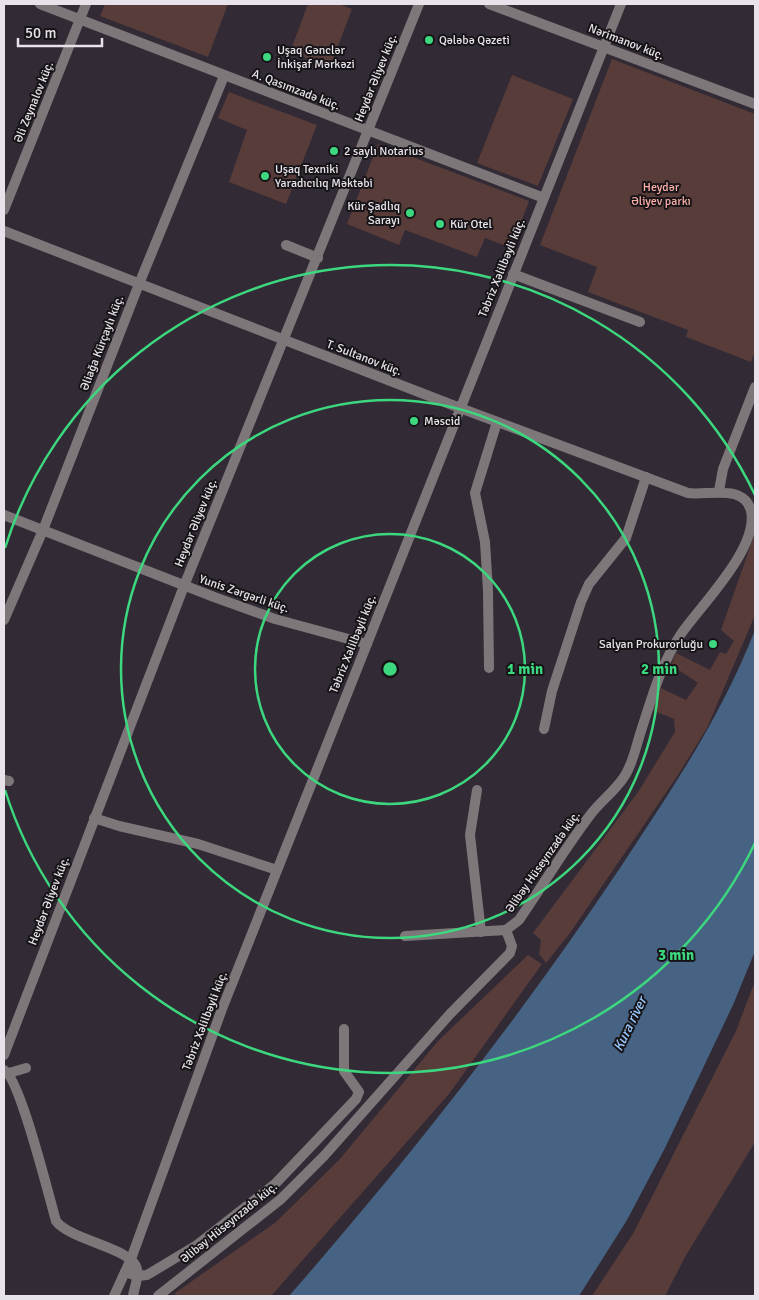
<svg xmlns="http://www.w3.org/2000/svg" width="759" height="1300" font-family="Signika,sans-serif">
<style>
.green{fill:#573c3a}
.water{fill:#476383}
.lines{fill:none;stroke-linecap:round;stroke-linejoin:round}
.minor{stroke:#7e777a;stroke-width:10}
.ring{fill:none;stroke:#3cd77e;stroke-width:2.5}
.poi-dot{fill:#3cd77e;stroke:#171418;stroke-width:2}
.labels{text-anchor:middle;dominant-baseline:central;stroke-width:4;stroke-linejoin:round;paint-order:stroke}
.poi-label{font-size:12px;fill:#e8e3ea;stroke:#171418;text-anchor:start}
.street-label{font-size:12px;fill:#e8e3ea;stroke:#171418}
.park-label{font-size:12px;fill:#fcaea8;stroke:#171418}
.water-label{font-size:14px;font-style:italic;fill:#98c8fe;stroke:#171418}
.centre{fill:#3cd77e;stroke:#171418;stroke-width:2.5}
.ring-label{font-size:15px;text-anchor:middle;font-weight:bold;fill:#3cd77e;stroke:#171418;stroke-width:4;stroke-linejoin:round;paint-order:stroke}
</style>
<rect width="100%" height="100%" fill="#322a34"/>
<g class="green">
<path d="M105 4H228L208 57 100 16Z"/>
<path d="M308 4H339L352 9 330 67 290 52Z"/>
<path d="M612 59 755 114V351L751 362 686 337 688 330 588 292 597 267 540 245Z"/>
<path d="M512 75 573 99 538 186 477 163Z"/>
<path d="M229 92 317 125 286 204 229 182 247 130 218 118Z"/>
<path d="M378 144 529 201 511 248 485 238 477 257 405 230 399 245 347 224Z"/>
<path d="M755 533V615L707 728 678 775 570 933 546 963 539 954 541 940 533 933 638 792 675 732 674 719 652 710 661 688 686 700 698 683 671 665 676 653 710 670 720 652 726 654 734 641 721 630Z"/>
<path d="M528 955 542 964 449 1094 272 1295 176 1296 175 1293 276 1222 339 1160 438 1041Z"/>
<path d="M755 981V1142L685 1257 665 1296H592L634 1232 736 1031Z"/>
</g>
<path class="water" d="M755 630V951L733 1005 665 1148 627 1220 579 1296H289C408 1160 519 1019 620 868 672 789 720 719 755 630Z"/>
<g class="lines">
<g class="minor">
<path d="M40 4 544 198"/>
<path d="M489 4 755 104"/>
<path d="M4 210 86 4"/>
<path d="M4 231 460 408 688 493C707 496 744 483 751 511 759 548 701 605 681 634 661 664 652 697 641 731 636 746 633 764 624 777 615 791 601 801 591 814 565 848 543 885 519 920L506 930 512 946 510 953 450 1014 324 1156 281 1199 158 1296"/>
<path d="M286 245 318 258"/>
<path d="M513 274 640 322"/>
<path d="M719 491 723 469 755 387"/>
<path d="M4 515 214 597 275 619 367 644"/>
<path d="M4 620 43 530 139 284 224 76"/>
<path d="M489 668 488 591 485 542 475 493 497 422"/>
<path d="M544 729 552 691 581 602 589 584 626 538 646 477"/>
<path d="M4 780 9 781"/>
<path d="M477 790 470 835 481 932"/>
<path d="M94 818 119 826 198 844 277 870"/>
<path d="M405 936 506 930"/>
<path d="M4 1055 184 586 419 4"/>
<path d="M4 1070C20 1078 49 1197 56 1221 71 1241 133 1248 137 1269 139 1278 134 1288 133 1296"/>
<path d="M9 1073 26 1068"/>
<path d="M125 1272 137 1276 147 1275 197 1245 275 1184 356 1099 359 1092 344 1071V1029"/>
<path d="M114 1296 131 1259 222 1009 621 4"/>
</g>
</g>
<g class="ring">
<circle cx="390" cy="669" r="135"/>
<circle cx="390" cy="669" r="269"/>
<path d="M755 843A404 404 0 0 1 5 790M5 548A404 404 0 0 1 755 495"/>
</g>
<g class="poi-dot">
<circle cx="429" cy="40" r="5"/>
<circle cx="267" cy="57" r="5"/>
<circle cx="334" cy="151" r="5"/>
<circle cx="265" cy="176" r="5"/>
<circle cx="410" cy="213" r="5"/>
<circle cx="440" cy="224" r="5"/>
<circle cx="414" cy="421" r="5"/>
<circle cx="713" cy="644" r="5"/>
</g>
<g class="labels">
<g class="poi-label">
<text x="439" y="40">Qələbə Qəzeti</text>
<text x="277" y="50">Uşaq Gənclər<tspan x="277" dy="14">İnkişaf Mərkəzi</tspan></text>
<text x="344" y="151">2 saylı Notarius</text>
<text x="275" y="169">Uşaq Texniki<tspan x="275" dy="14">Yaradıcılıq Məktəbi</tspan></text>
<text x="400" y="206" text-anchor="end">Kür Şadlıq<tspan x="400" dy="14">Sarayı</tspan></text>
<text x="450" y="224">Kür Otel</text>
<text x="424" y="421">Məscid</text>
<text x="703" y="644" text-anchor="end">Salyan Prokurorluğu</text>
</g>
<g class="street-label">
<text transform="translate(626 42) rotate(21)">Nərimanov küç.</text>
<text transform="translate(376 78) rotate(-68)">Heydər Əliyev küç.</text>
<text transform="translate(296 90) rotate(21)">A. Qasımzadə küç.</text>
<text transform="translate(34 102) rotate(-68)">Əli Zeynalov küç.</text>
<text transform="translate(502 268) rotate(-68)">Təbriz Xəlilbəyli küç.</text>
<text transform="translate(102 343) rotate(-69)">Əliağa Kürçaylı küç.</text>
<text transform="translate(364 358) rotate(21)">T. Sultanov küç.</text>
<text transform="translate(196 523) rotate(-68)">Heydər Əliyev küç.</text>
<text transform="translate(244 594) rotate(19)">Yunis Zərgərli küç.</text>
<text transform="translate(353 644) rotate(-68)">Təbriz Xəlilbəyli küç.</text>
<text transform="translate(543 862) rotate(-55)">Əlibəy Hüseynzadə küç.</text>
<text transform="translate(49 901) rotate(-69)">Heydər Əliyev küç.</text>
<text transform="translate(205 1021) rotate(-69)">Təbriz Xəlilbəyli küç.</text>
<text transform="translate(229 1223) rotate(-39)">Əlibəy Hüseynzadə küç.</text>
</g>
<g class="park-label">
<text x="661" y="187">Heydər<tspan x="661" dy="14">Əliyev parkı</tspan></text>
</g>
<g class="water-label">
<text transform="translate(630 1024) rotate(-64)">Kura river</text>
</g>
</g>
<circle cx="390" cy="669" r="8" class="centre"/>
<g class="ring-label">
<text x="525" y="674">1 min</text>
<text x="659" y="674">2 min</text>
<text x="676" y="960">3 min</text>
</g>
<rect width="759" height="1300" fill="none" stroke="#e8e3ea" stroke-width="10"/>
<path d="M18 38v8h84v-8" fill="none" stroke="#e8e3ea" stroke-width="2.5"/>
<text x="25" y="38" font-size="15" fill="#e8e3ea" stroke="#171418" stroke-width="4" paint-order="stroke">50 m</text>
</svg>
